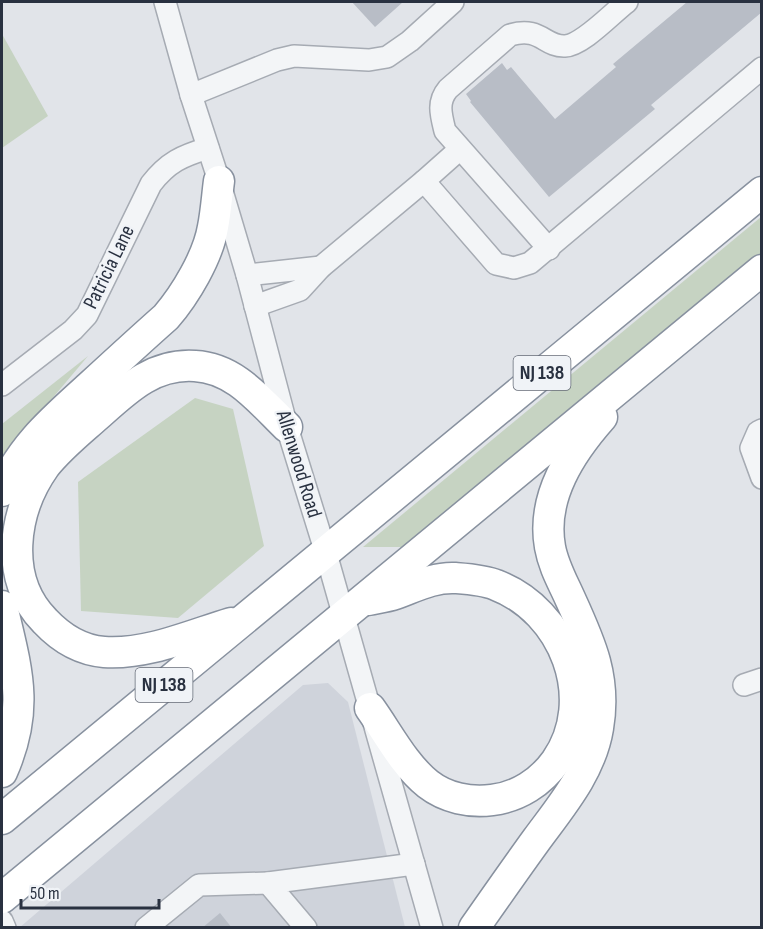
<svg xmlns="http://www.w3.org/2000/svg" width="763" height="929" font-family="'Sofia Sans Condensed',sans-serif">
<style>
.built{fill:#cfd3db}
.green{fill:#c6d3c2}
.building{fill:#b8bdc6}
.lines{fill:none;stroke-linecap:round;stroke-linejoin:round}
.minor-casing{stroke:#a6abb3;stroke-width:24}
.highway-casing{stroke:#88919f;stroke-width:33}
.minor{stroke:#f3f5f7;stroke-width:21}
.highway{stroke:#fff;stroke-width:30}
.labels{text-anchor:middle;dominant-baseline:central;stroke-width:4.5;stroke-linejoin:round;paint-order:stroke}
.shield{fill:#f0f3f7;stroke:#656b77;stroke-width:1.5}
.shield-label{font-size:20px;font-weight:bold;fill:#293140}
.street-label{font-size:21px;fill:#293140;stroke:#f0f3f7}
</style>
<rect width="100%" height="100%" fill="#e1e4e9"/>
<path class="built" d="M328 683 348 702 405 927 19 928 303 685Z"/>
<g class="green">
<path d="M2 34 48 116 2 148Z"/>
<path d="M761 217V255L404 547H363Z"/>
<path d="M88 356 2 458V424Z"/>
<path d="M195 398 233 409 264 546 178 618 81 611 78 482Z"/>
</g>
<g class="building">
<path d="M352 2H403L375 27Z"/>
<path d="M687 2H762V12L651 105 655 109 549 197 470 102 471 101 466 94 502 63 507 70 511 67 555 119 616 67 613 64Z"/>
<path d="M220 913 232 928H202Z"/>
</g>
<g class="lines">
<defs>
<g id="minor">
<path d="M165 2 191 95 219 181 247 275 287 427 325 550 432 928"/>
<path d="M191 95 277 60 294 56 369 60 387 57 410 41 453 2"/>
<path d="M424 181 460 149"/>
<path d="M549 249 445 131C441 115 437 102 448 89L510 35C541 26 544 47 565 46 583 45 612 13 627 2"/>
<path d="M247 275 321 267"/>
<path d="M255 306 300 290 321 267 424 181 496 264 514 268 530 263 762 68"/>
<path d="M2 385 73 330 87 315 151 184C168 162 182 156 208 148"/>
<path d="M762 430 758 432 751 448 762 478"/>
<path d="M744 685 762 679"/>
<path d="M2 921 5 928"/>
<path d="M146 928 199 885 268 883"/>
<path d="M306 928 268 883 414 864"/>
</g>
<g id="highway">
<path d="M2 491C22 445 54 419 90 386 115 363 140 340 166 317 185 295 208 257 213 227 216 212 217 196 219 181"/>
<path d="M368 600C377 598 386 597 395 594 415 587 433 577 455 578 468 579 484 580 496 585 564 611 599 699 556 761 541 782 518 797 492 800 470 803 446 798 428 784 404 765 388 733 370 708"/>
<path d="M2 606C17 670 30 709 2 772"/>
<path d="M231 623C191 635 147 655 104 652 80 650 61 638 45 621 3 579 13 511 45 466 60 447 79 432 97 416 126 390 153 363 195 366 235 368 260 401 287 427"/>
<path d="M2 819 762 192"/>
<path d="M2 898 762 270"/>
<path d="M474 928C495 898 516 868 537 839 562 805 591 771 598 728 607 676 589 640 568 594 561 579 553 564 550 547 541 497 571 452 602 417"/>
</g>
</defs>
<use href="#minor" class="minor-casing"/>
<use href="#highway" class="highway-casing"/>
<use href="#minor" class="minor"/>
<use href="#highway" class="highway"/>
</g>
<g class="labels">
<g class="shield">
<rect x="513.5" y="356" width="57" height="34" rx="4.5"/>
<rect x="135.5" y="668" width="57" height="34" rx="4.5"/>
</g>
<g class="shield-label">
<text x="542" y="373">NJ 138</text>
<text x="164" y="685">NJ 138</text>
</g>
<g class="street-label">
<text transform="translate(109 267) rotate(-64)">Patricia Lane</text>
<text transform="translate(299 464) rotate(73)">Allenwood Road</text>
</g>
</g>
<rect width="763" height="929" fill="none" stroke="#293140" stroke-width="6"/>
<path d="M21 899v9h138v-9" fill="none" stroke="#293140" stroke-width="3"/>
<text x="30" y="899" font-size="18" fill="#293140" stroke="#f0f3f7" stroke-width="4.5" paint-order="stroke">50 m</text>
</svg>
